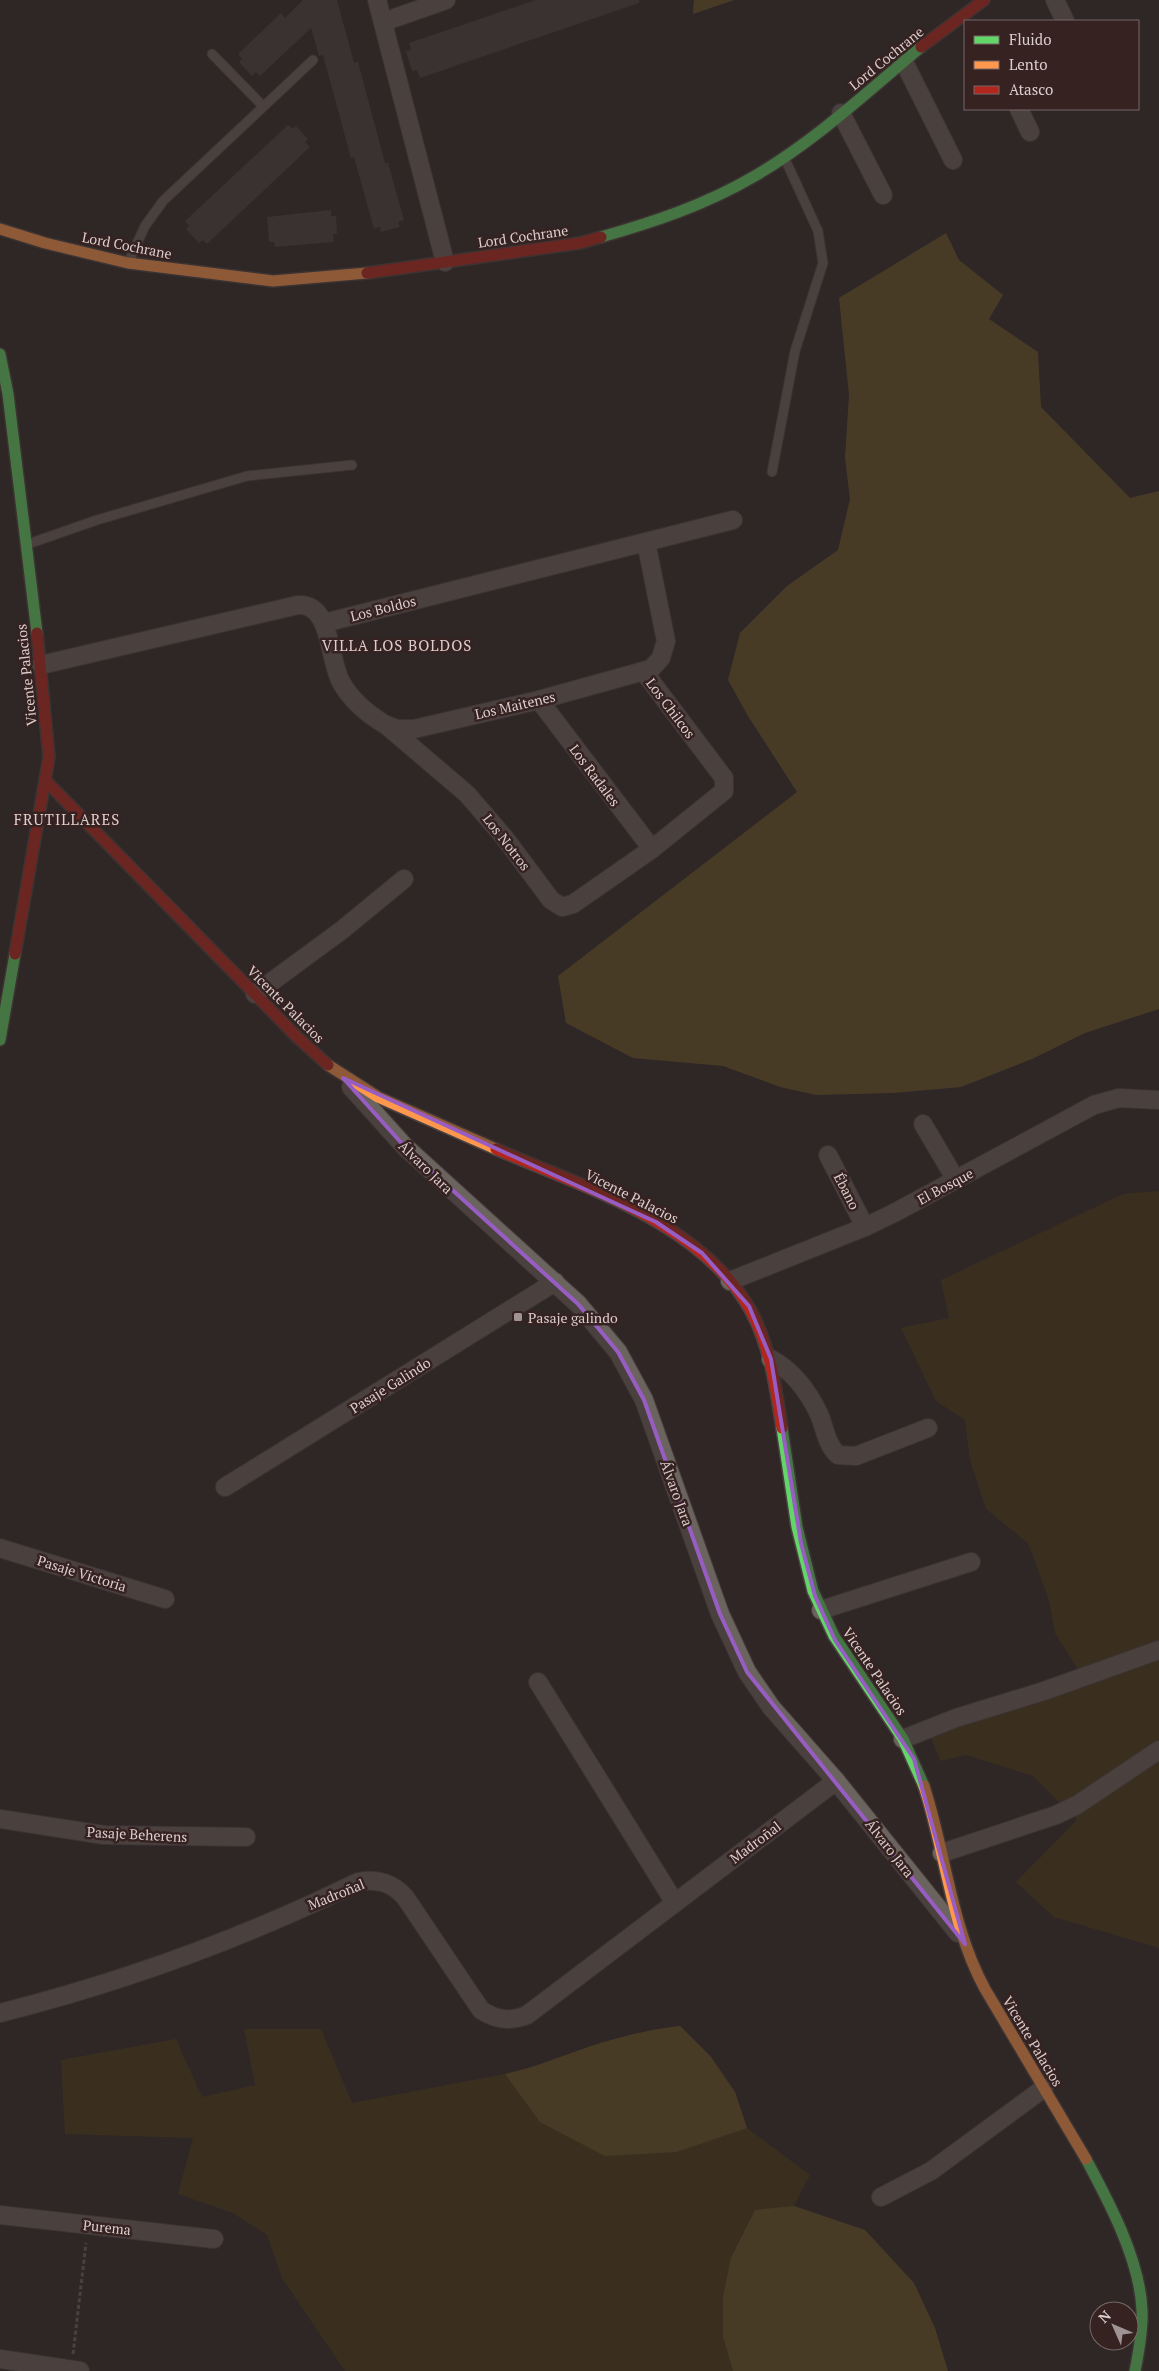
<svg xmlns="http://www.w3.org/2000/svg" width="1159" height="2371" font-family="'PT Serif',serif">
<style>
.green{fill:#473b16}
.forest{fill:#665627}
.building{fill:#473e3f}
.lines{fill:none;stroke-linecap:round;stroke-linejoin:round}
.lane-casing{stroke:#4b4242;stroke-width:11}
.street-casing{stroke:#4b4242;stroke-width:20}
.fast-casing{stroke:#4b4242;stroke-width:14}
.slow-casing{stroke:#4b4242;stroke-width:14}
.jam-casing{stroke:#4b4242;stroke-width:14}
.path{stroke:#68615e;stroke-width:3;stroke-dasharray:4 2.5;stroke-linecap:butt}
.lane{stroke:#6b635e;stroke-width:9}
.street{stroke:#6b635e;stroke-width:18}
.fast{stroke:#63d668;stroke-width:11}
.slow{stroke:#ff974d;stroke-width:11}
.jam{stroke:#b3261e;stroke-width:11}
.marked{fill:none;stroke:#985dc3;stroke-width:4;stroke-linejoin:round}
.poi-dot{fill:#9f9393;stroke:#352221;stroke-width:2}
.labels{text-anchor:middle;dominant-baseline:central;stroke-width:5;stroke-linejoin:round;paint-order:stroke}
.street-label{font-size:14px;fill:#dbcecd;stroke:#352221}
.poi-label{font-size:14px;fill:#dbcecd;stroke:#352221;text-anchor:start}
.neighbourhood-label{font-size:15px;letter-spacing:1px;fill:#dbcecd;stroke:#352221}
</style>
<rect width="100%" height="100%" fill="#302626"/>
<g class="green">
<path d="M1159 1191V1948L1054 1917 1016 1882 1077 1820 1033 1776 966 1755 940 1761 929 1732 1081 1674 1055 1633 1049 1600 1028 1543 986 1509 970 1460 965 1420 936 1401 901 1328 949 1318 941 1280 1123 1194Z"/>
<path d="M680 2026 711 2057 735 2092 747 2128 810 2175 794 2206 758 2253V2371H345L282 2278 267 2235 233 2213 178 2194 193 2138 65 2134 61 2060 176 2039 202 2097 255 2085 244 2029H321L352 2103 531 2069 599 2043 653 2030Z"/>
</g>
<g class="forest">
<path d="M694 0H734L693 14Z"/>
<path d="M946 233 959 260 1003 295 989 319 1038 352 1041 407 1130 498 1159 491V1009L1085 1033 1032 1059 961 1087 893 1093 816 1095 780 1087 723 1066 633 1058 566 1023 558 976 797 792 748 716 728 680 740 633 787 586 838 550 850 499 845 458 849 395 839 298Z"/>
<path d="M680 2026 711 2057 735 2092 747 2128 676 2152 605 2156 540 2122 505 2074C538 2067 568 2053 601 2043 627 2035 653 2029 680 2026Z"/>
<path d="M794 2206 865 2230 914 2283 935 2328 948 2371H733L723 2336V2297L731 2258 755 2210Z"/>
</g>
<g class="building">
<path d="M303 0H337L354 63 358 62 385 163H388L404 220 398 222 400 227 381 232 380 227 374 229 354 157 351 158 323 55 319 56 311 28 260 76 256 72 252 76 239 62 242 59 238 54 281 13 285 18Z"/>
<path d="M536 0H639V3L420 78 417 70 412 71 406 51 411 50 409 43Z"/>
<path d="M288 125 293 129 296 126 308 139 305 142 310 147 207 244 203 240 199 243 186 229 189 226 185 221Z"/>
<path d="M331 210V216H336L337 234H333L334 242 275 247 274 242H269L267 217Z"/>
</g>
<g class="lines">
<defs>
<g id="lane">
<path d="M212 54 263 106"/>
<path d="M129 261 145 226 163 201 313 60"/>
<path d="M772 472 795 351 823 263 818 231 785 159"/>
<path d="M28 544 97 520 247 476 352 465"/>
</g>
<g id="street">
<path d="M377 0 445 262"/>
<path d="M1055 0 1065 21"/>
<path d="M383 22 446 0"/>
<path d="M904 62 953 160"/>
<path d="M1019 109 1030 132"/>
<path d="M841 113 883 195"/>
<path d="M324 623 733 520"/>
<path d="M41 665 298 605C332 603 328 659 341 682 351 700 369 715 386 725L467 794 504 837 551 900 562 907 573 904 652 849 724 791V778L644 672"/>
<path d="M539 700 652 849"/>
<path d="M386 725 397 729H414L539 700 651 669 661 658 666 641 646 542"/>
<path d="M255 994 342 930 404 879"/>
<path d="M351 1087 405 1147 578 1304 618 1352 644 1400 720 1614 747 1672 771 1707 836 1781 958 1933"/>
<path d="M923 1124 956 1180"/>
<path d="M828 1155 865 1227"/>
<path d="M730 1281 865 1227 894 1213 1094 1105 1119 1098 1159 1100"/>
<path d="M771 1359C793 1371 808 1391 819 1414 825 1428 826 1444 838 1455L856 1456 928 1428"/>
<path d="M225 1487 555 1282"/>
<path d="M0 1548 165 1599"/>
<path d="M821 1610 971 1562"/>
<path d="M538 1682 675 1903"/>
<path d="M903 1739 956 1718 1044 1691 1159 1650"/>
<path d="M0 1819 104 1835 246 1837"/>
<path d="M942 1853 1056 1815 1077 1805 1159 1750"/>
<path d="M0 2013C123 1982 244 1938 358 1882 378 1878 392 1883 405 1897L481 2010C496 2020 510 2022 527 2015L836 1781"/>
<path d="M881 2197 931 2171 1044 2088"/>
<path d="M0 2215 214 2239"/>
<path d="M0 2359 80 2371"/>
</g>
<g id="fast">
<path d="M601 237C654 222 705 205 753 177 814 142 867 92 921 47"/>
<path d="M0 354 8 394 37 633"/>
<path d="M0 1040 15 954"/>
<path d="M782 1428 797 1527 813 1591 834 1636 903 1739 924 1786"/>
<path d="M1086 2159C1109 2202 1140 2260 1142 2310 1143 2330 1139 2351 1135 2371"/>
</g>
<g id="slow">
<path d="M0 229 45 243 128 263 273 281 367 273"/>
<path d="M328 1065 378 1097 496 1149"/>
<path d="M924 1786C946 1853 951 1927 985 1989L1086 2159"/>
</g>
<g id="jam">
<path d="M921 47 984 0"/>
<path d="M367 273 580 243 601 237"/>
<path d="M45 780 297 1037 328 1065"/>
<path d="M15 954 49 757 37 633"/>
<path d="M496 1149C583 1187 702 1222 751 1311 770 1346 776 1388 782 1428"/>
</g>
</defs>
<use href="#lane" class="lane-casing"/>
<use href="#street" class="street-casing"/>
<use href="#fast" class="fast-casing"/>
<use href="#slow" class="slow-casing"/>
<use href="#jam" class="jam-casing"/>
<path class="path" d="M73 2354 86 2243"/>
<use href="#lane" class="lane"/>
<use href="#street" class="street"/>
<use href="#fast" class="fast"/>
<use href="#slow" class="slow"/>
<use href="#jam" class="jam"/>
</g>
<path d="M0 0H1159V2371H0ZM343 1078 656 1222 702 1253 749 1306 771 1359 801 1543 815 1596 835 1640 914 1759 965 1944 747 1672 720 1614 644 1400 618 1352 578 1304 405 1147Z" fill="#302626" fill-opacity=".55" fill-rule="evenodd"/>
<path class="marked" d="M343 1078 656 1222 702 1253 749 1306 771 1359 801 1543 815 1596 835 1640 914 1759 965 1944 747 1672 720 1614 644 1400 618 1352 578 1304 405 1147Z"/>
<rect class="poi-dot" x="513" y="1312" width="10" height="10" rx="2.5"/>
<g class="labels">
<g class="street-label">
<text transform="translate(886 58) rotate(-39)">Lord Cochrane</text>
<text transform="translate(523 236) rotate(-8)">Lord Cochrane</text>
<text transform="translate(127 245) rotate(11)">Lord Cochrane</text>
<text transform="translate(383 608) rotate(-14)">Los Boldos</text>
<text transform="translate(26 675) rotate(-96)">Vicente Palacios</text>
<text transform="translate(515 705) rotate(-13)">Los Maitenes</text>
<text transform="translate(671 708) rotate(53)">Los Chilcos</text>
<text transform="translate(595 775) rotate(53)">Los Radales</text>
<text transform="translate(507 842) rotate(52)">Los Notros</text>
<text transform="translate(286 1004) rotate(45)">Vicente Palacios</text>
<text transform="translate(426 1167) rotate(44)">Álvaro Jara</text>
<text transform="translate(945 1186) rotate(-28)">El Bosque</text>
<text transform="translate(847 1191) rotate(63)">Ébano</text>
<text transform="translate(632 1196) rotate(27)">Vicente Palacios</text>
<text transform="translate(390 1385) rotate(-32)">Pasaje Galindo</text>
<text transform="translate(677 1493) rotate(70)">Álvaro Jara</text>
<text transform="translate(82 1573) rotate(17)">Pasaje Victoria</text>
<text transform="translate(875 1671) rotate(56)">Vicente Palacios</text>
<text transform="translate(137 1834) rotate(3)">Pasaje Beherens</text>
<text transform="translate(755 1842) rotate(-37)">Madroñal</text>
<text transform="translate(890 1848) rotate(52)">Álvaro Jara</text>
<text transform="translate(336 1894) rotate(-22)">Madroñal</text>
<text transform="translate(1033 2041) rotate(59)">Vicente Palacios</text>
<text transform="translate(107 2227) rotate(6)">Purema</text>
</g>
<g class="poi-label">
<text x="528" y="1317">Pasaje galindo</text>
</g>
<g class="neighbourhood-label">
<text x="397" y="645">VILLA LOS BOLDOS</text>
<text x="67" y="819">FRUTILLARES</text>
</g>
</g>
<rect x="964" y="20" width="175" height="90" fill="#352221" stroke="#776766"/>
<rect x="974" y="36" width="25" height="8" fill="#63d668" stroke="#776766"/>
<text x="1009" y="45" font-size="15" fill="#dbcecd">Fluido</text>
<rect x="974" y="61" width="25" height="8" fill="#ff974d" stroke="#776766"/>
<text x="1009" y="70" font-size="15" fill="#dbcecd">Lento</text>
<rect x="974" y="86" width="25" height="8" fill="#b3261e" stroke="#776766"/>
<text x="1009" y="95" font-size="15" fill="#dbcecd">Atasco</text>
<g transform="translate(1114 2326) rotate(315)"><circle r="24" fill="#352221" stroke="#776766"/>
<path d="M0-4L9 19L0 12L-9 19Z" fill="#9f9393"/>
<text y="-8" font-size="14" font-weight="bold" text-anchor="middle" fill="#dbcecd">N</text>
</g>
</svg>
